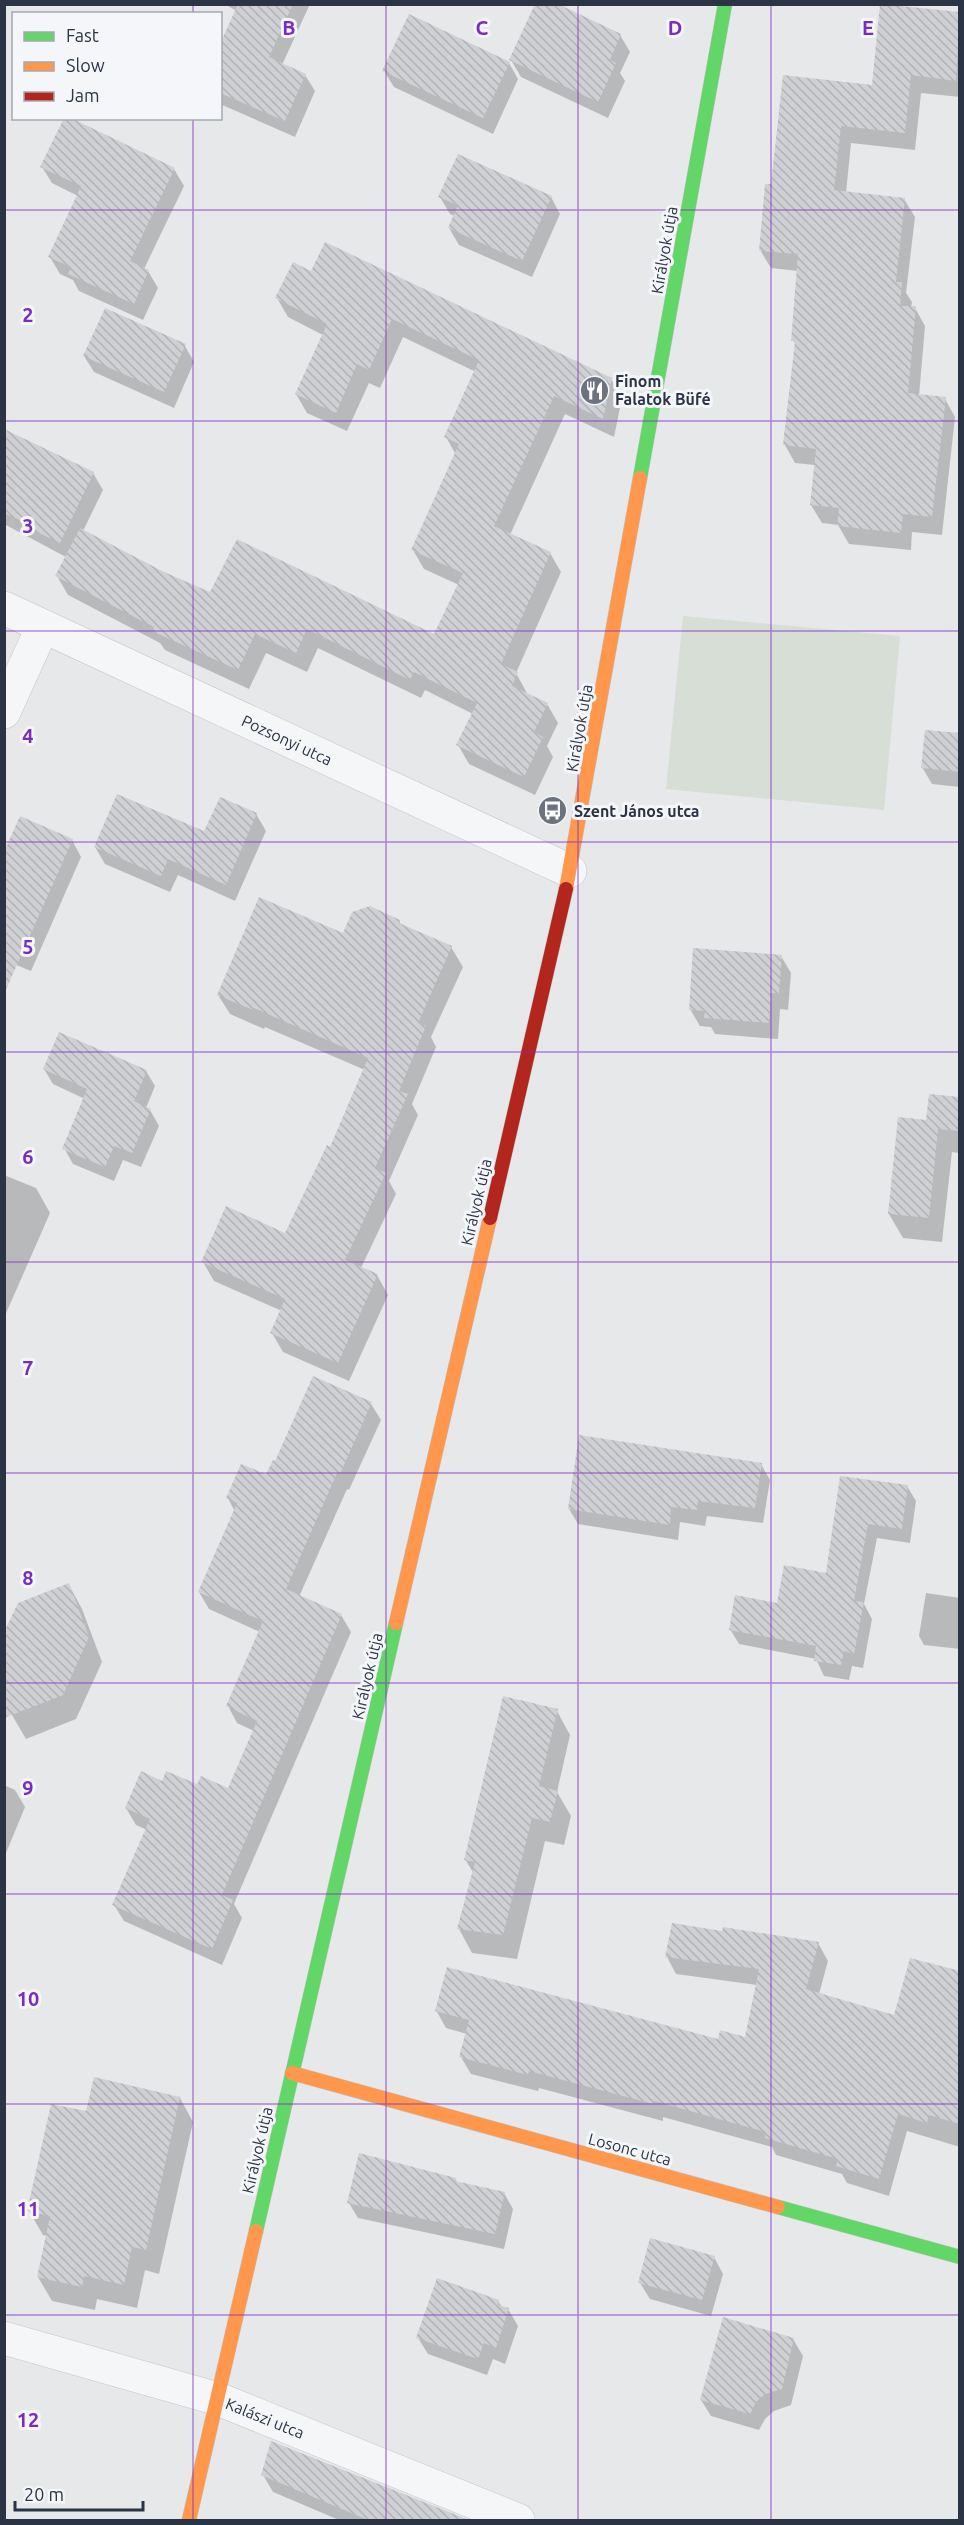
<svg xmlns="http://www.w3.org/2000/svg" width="964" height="2525" font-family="Ubuntu,sans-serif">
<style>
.park{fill:#d6ded6}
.shadow{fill:#0003}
.building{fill:url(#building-back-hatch)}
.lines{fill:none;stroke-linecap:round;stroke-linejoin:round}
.street-casing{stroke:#c4c6c8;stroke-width:34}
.fast-casing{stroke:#c4c6c8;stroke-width:15}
.slow-casing{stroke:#c4c6c8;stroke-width:15}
.jam-casing{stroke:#c4c6c8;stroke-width:15}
.street{stroke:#f5f6f7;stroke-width:33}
.fast{stroke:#63d668;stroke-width:14}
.slow{stroke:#ff974d;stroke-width:14}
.jam{stroke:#b3261e;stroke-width:14}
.grid{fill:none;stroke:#7b2cbf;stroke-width:1.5;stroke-opacity:0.55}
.labels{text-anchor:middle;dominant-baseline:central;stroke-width:6;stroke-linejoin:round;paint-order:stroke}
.street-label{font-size:16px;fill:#2b3445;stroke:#f4f6f9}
.poi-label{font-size:16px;font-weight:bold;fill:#2b3445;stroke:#f4f6f9;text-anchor:start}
.grid-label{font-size:20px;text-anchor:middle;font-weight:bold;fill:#7b2cbf;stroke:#f4f6f9;stroke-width:6;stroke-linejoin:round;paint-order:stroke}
</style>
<defs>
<pattern id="building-back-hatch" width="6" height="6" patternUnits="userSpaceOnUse" patternTransform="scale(1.5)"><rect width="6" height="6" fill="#ced0d3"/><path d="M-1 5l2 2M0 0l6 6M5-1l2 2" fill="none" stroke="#b1b3b6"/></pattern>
</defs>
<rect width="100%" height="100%" fill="#e6e8ea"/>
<path class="park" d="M683 616 900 636 884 810 666 789Z"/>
<g class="shadow">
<path d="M224 4H310L282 65 305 75 315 91 295 137 220 104V48L237 11Z"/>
<path d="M960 13V97L921 93 915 150 851 143 846 193 904 199 915 217 906 293 912 302 911 308H915L925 326 919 396 945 399 955 417 942 535 912 532 911 550 849 544 838 525 822 523 811 505 815 465 795 463 785 445 796 345 793 340 798 271 771 268 760 250 772 186 873 86Z"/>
<path d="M620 35 630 52 620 73 625 81 608 118 521 77 511 60Z"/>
<path d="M509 63 518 79 493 134 394 87 384 71Z"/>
<path d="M42 167 174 169 184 186 144 269 148 271 158 288 143 320 79 291 73 280 60 274 50 257 78 196 52 183Z"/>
<path d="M440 197H551L560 214 532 277 459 245 449 228 455 216 450 214Z"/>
<path d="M312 273 611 379 622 398 614 437 565 414 510 535 550 553 561 572 516 673 528 695 547 704 558 723 547 746 553 757 535 795 469 764 458 745 473 714 425 690 421 698 318 648 307 672 266 653 249 689 165 650 160 643 68 595 57 576 66 557 4 524V430L93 473 103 490 83 531 162 572 211 594 435 636 459 585 424 569 413 550 456 455 446 437 476 372 403 337 380 388 369 383 347 431 307 413 296 394 323 335 288 317 277 298Z"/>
<path d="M185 346 194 362 174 408 94 372 84 356Z"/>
<path d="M960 735V787L932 784 922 767Z"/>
<path d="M256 814 266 831 235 901 178 875 170 892 105 864 95 847 205 833Z"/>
<path d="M72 840 81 857 31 971 4 960Z"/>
<path d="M399 921 402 926 451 947 463 967 431 1037 436 1047 412 1104 418 1115 389 1181 396 1194 361 1268 377 1275 388 1295 349 1381 283 1352 272 1333 282 1311 214 1281 203 1262 286 1235 331 1149 365 1070 265 1027 264 1029 230 1014 218 995 344 935Z"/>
<path d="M781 956 791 973 788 1010 780 1009 778 1039 715 1034 711 1027 700 1026 690 1009Z"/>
<path d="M44 1069 146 1071 155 1086 146 1108 150 1110 159 1126 141 1167 123 1160 114 1181 73 1164 64 1148 85 1099 53 1084Z"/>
<path d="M960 1099V1153L952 1152 942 1242 903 1238 889 1214 928 1122Z"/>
<path d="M4 1175 36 1188 50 1213 4 1318Z"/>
<path d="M314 1378 371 1404 381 1420 349 1490 347 1489 299 1597 341 1615 351 1632 234 1904 242 1918 222 1965 124 1921 114 1905 147 1830 136 1825 126 1808 163 1782 229 1789 254 1731 237 1723 228 1706 260 1632 209 1609 199 1592 235 1512 228 1498 267 1476 276 1463Z"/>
<path d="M761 1464 770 1480 763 1523 707 1516 705 1526 680 1522 678 1540 578 1524 569 1509Z"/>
<path d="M841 1477 907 1486 916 1501 910 1543 877 1538 864 1604 872 1619 863 1668 852 1666 849 1680 824 1676 816 1659 739 1644 730 1629 778 1605 827 1575Z"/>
<path d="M69 1585 82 1609 102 1662 76 1719 26 1739 12 1715 4 1695Z"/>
<path d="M926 1593 960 1598V1649L924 1645 919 1636Z"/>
<path d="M557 1711 570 1735 557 1792 571 1816 564 1845 545 1841 517 1959 472 1953 459 1929 474 1874 465 1859Z"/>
<path d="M4 1785 15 1790 25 1807 4 1858Z"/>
<path d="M818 1943 828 1961 819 1994 895 2017 960 1973V2147L907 2131 889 2196 847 2183 842 2174 776 2155 772 2147 663 2117V2121L539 2088 538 2091 471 2074 461 2057 467 2034 446 2028 436 2010 719 2040 746 2039 757 1985 676 1974 667 1957Z"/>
<path d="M180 2098 193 2122 159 2274 145 2270 137 2308 97 2299 95 2310 52 2301 38 2277 47 2236 43 2235 29 2211 87 2112Z"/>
<path d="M455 2179 458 2183 504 2193 513 2209 504 2249 358 2218 349 2203Z"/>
<path d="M714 2257 723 2274 711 2316 650 2299 640 2283Z"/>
<path d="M498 2301 502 2307 508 2309 518 2326 505 2364 493 2359 487 2375 428 2354 418 2338Z"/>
<path d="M793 2339 803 2356 791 2405 774 2411 765 2419 759 2430 711 2416 701 2400Z"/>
<path d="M272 2443 465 2520H339L273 2492 263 2475Z"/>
</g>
<g class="building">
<path d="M238 4H293L269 57 306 74 285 121 220 93V44Z"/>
<path d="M535 4H558L621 34 610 60 616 63 598 102 509 60Z"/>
<path d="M880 4 960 12 956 81 911 75 905 133 841 126 834 190 905 198 896 282H902L900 306H916L908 393 946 397 932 517 903 514 901 533 837 526 839 508 810 505 816 449 783 445 795 341H791L798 254 759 251 765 184H771L783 75 872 85Z"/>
<path d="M409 14 510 62 483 118 382 71Z"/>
<path d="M64 118H71L175 168 130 261 149 270 134 304 68 274 71 267 48 257 81 186 40 167Z"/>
<path d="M458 154 552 196 522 261 448 228 458 205 438 197Z"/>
<path d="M325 242 612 378 603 419 554 396 494 526 551 552 501 664 518 672 512 686 548 703 534 732 543 737 524 777 456 745 477 703 414 672 410 680 307 629 296 653 255 634 238 670 152 631 154 627 55 576 80 528 162 571 210 592 237 539 434 634 463 573 411 550 459 444 444 437 479 360 392 319 369 370 357 364 336 413 295 394 327 324 275 298 293 262 311 271Z"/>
<path d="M105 308 186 344 164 392 83 356Z"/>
<path d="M4 429 94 472 60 543 27 527 29 524 4 513Z"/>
<path d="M925 730 960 733V772L921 768Z"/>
<path d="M117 794 204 831 220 797 257 813 226 885 168 859 161 876 94 847Z"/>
<path d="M20 816 73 839 4 994V852Z"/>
<path d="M259 897 343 933 352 912 370 906 400 920 399 923 452 946 418 1023 426 1026 399 1091 408 1094 375 1168 386 1173 345 1260 378 1274 338 1363 270 1333 285 1299 201 1262 226 1206 285 1233 327 1145 330 1147 368 1058 254 1008 253 1010 217 995Z"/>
<path d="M693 948 782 955 779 993H771L769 1023 704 1018 705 1011 689 1010Z"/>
<path d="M59 1032 147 1070 134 1101 151 1109 132 1153 114 1146 105 1167 62 1149 87 1089 43 1069Z"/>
<path d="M929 1094 960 1097V1131L938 1129 929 1218 888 1214 898 1117 926 1120Z"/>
<path d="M313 1376 372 1402 340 1474 337 1473 286 1589 342 1614 222 1895 233 1900 212 1949 112 1905 150 1819 125 1808 141 1771 162 1781 166 1771 197 1784 201 1776 228 1788 257 1721 226 1706 263 1621 198 1592 237 1503 226 1498 241 1464 266 1474 273 1460 275 1461Z"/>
<path d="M579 1435 762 1463 755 1508 698 1501 697 1510 671 1507 670 1525 568 1509Z"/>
<path d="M840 1476 908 1485 902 1529 868 1524 854 1601 864 1602 854 1654 844 1651 841 1665 814 1661 816 1646 729 1630 735 1595 777 1603 784 1565 826 1573Z"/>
<path d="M69 1583 89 1637 63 1695 4 1718V1632L18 1603Z"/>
<path d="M503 1696 558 1709 539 1786 558 1791 550 1822 532 1818 503 1935 457 1929 475 1862 464 1860Z"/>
<path d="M672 1923 722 1931 723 1927 819 1942 806 1989 894 2015 910 1958 960 1971V2124L929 2115 927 2123 898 2114 879 2179 836 2166 838 2159 765 2138 766 2132 654 2101 653 2104 529 2071 528 2075 459 2057 469 2020 435 2011 447 1967 718 2039 720 2030 745 2037 759 1969 665 1957Z"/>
<path d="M94 2077 180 2097 146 2250 132 2247 124 2285 84 2276 82 2287 37 2277 50 2216 27 2211 51 2104 86 2111Z"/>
<path d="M359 2153 456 2178 455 2181 505 2192 495 2234 347 2203Z"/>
<path d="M650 2238 715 2256 702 2300 638 2283Z"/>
<path d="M437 2278 499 2300 498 2305 509 2308 496 2348 484 2343 478 2359 416 2338Z"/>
<path d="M723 2317 794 2338 782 2389 765 2394 756 2402 750 2414 700 2400Z"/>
<path d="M271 2441 469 2520H368L261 2475Z"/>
</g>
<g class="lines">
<defs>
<g id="street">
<path d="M4 608 570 871"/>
<path d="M4 712 43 626"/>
<path d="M4 2338 218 2399 518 2520"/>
</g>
<g id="fast">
<path d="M640 478 725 4"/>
<path d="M778 2207 960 2257"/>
<path d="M256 2231 396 1623"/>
</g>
<g id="slow">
<path d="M566 889 640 478"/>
<path d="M396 1623 490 1218"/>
<path d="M292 2073 778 2207"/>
<path d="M189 2520 256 2231"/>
</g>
<path id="jam" d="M490 1218 566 889"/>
</defs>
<use href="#street" class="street-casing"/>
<use href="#fast" class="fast-casing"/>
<use href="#slow" class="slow-casing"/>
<use href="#jam" class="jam-casing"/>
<use href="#street" class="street"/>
<use href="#fast" class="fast"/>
<use href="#slow" class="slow"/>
<use href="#jam" class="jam"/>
</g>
<path class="grid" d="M193 4V14M386 4V2520M578 4V2520M771 4V2520M193 118V2520M4 210H960M4 421H960M4 631H960M4 842H960M4 1052H960M4 1262H960M4 1473H960M4 1683H960M4 1894H960M4 2104H960M4 2315H960"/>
<defs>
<symbol id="restaurant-disc" viewBox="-11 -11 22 22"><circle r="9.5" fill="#6c737f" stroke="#f4f6f9"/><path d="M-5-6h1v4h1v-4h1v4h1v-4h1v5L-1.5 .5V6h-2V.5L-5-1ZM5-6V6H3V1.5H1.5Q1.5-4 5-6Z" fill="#fff"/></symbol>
<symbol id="bus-disc" viewBox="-11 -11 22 22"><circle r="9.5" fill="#6c737f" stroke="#f4f6f9"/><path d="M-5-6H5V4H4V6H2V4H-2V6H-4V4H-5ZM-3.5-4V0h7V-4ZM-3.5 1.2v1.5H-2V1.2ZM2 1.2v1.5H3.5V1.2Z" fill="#fff"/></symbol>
</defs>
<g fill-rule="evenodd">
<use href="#restaurant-disc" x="578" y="374" width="33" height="33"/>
<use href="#bus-disc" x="536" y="794" width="33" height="33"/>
</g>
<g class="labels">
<g class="street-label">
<text transform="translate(664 250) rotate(-80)">Királyok útja</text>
<text transform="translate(579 728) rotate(-80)">Királyok útja</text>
<text transform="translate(287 740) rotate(25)">Pozsonyi utca</text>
<text transform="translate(476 1202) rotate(-77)">Királyok útja</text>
<text transform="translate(367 1676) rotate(-77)">Királyok útja</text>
<text transform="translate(630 2149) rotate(15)">Losonc utca</text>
<text transform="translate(257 2150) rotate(-77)">Királyok útja</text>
<text transform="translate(265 2418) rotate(22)">Kalászi utca</text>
</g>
<g class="poi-label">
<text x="615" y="381">Finom<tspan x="615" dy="18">Falatok Büfé</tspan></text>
<text x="574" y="811">Szent János utca</text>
</g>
</g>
<g class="grid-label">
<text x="289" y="35">B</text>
<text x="482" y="35">C</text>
<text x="675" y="35">D</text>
<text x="868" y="35">E</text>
<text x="28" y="322">2</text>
<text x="28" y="533">3</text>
<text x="28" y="743">4</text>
<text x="28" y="954">5</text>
<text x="28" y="1164">6</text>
<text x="28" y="1375">7</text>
<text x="28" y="1585">8</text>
<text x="28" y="1795">9</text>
<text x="28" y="2006">10</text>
<text x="28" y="2216">11</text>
<text x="28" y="2427">12</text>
</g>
<rect width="964" height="2525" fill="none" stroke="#2b3445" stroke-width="12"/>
<rect x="12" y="12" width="210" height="108" fill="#f4f6f9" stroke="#a4a8b1" stroke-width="1.5"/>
<rect x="24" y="32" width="30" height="9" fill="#63d668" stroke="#a4a8b1" stroke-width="1.5"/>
<text x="66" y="42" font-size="18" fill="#2b3445">Fast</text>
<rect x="24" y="62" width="30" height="9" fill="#ff974d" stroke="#a4a8b1" stroke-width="1.5"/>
<text x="66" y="72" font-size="18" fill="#2b3445">Slow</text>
<rect x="24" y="92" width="30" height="9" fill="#b3261e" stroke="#a4a8b1" stroke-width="1.5"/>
<text x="66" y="102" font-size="18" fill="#2b3445">Jam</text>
<path d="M15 2501v9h128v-9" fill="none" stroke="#2b3445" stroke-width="3"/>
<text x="24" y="2501" font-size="18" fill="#2b3445" stroke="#f4f6f9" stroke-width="4.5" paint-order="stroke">20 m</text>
</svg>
